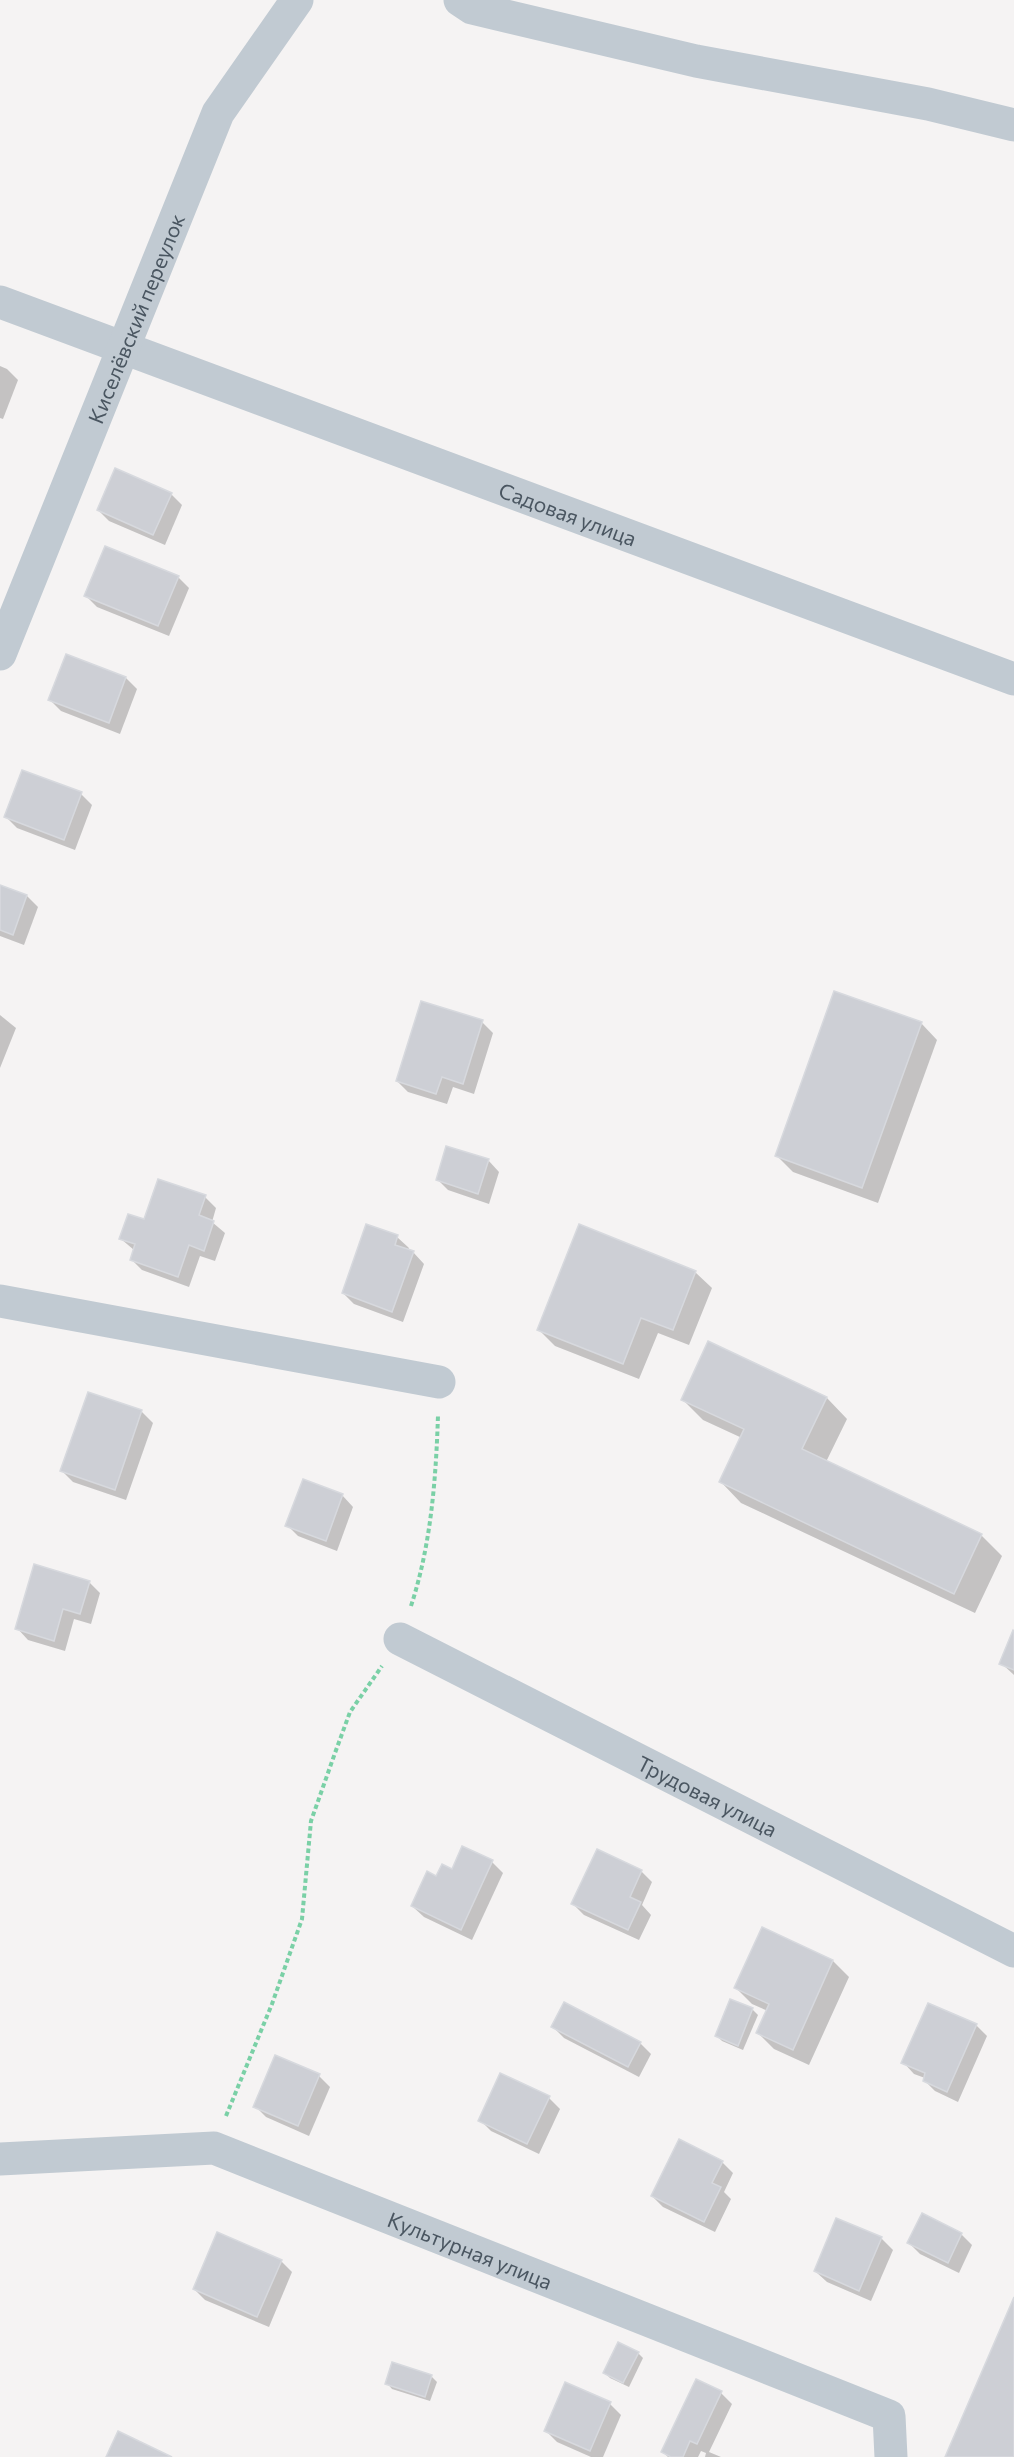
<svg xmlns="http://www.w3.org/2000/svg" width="1014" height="2457" font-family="Commissioner,sans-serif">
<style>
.shadow{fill:#0003}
.building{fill:#cdcfd5;stroke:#d7d9de;stroke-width:1.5}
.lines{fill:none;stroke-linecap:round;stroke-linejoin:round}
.path{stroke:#7ad0a6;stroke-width:4;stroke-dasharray:4.5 3;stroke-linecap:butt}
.minor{stroke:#c1cad2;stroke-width:33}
.labels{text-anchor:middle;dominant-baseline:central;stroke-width:4.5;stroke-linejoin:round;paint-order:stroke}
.street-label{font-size:21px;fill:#4a5661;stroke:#fff}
</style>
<rect width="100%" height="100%" fill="#f5f3f3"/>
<g class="shadow">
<path d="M0 366 7 369 18 380 3 419 0 418Z"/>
<path d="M171 494 182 505 165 545 109 521 98 510Z"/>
<path d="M178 577 189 588 169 636 97 607 86 596Z"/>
<path d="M67 656 126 678 137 689 120 734 61 711 50 700Z"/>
<path d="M81 794 92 805 75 850 17 828 6 817Z"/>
<path d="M0 887 27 896 38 907 24 945 0 936Z"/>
<path d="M0 1015 16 1028 0 1068Z"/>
<path d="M482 1022 493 1033 474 1094 453 1087 447 1104 408 1092 397 1081Z"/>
<path d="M921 1023 937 1040 878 1203 793 1172 777 1156Z"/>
<path d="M488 1160 499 1172 489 1204 448 1190 437 1179Z"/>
<path d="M205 1197 216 1208 212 1222 225 1233 215 1261 200 1256 189 1287 142 1270 131 1259 134 1250 121 1239 144 1221Z"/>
<path d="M397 1237 409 1248 408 1251 413 1252 424 1264 403 1322 354 1304 343 1293Z"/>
<path d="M695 1272 712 1288 689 1345 658 1333 639 1379 555 1346 539 1330Z"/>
<path d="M709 1343 827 1398 847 1419 826 1462 981 1535 1002 1556 975 1613 741 1503 721 1482 742 1438 703 1420 682 1399Z"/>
<path d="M89 1393 142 1412 153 1423 126 1500 73 1482 62 1471Z"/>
<path d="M342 1495 353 1507 337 1551 298 1536 287 1525Z"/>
<path d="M89 1582 100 1593 91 1624 74 1619 65 1651 28 1640 17 1628Z"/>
<path d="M1014 1632V1675L1001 1663Z"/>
<path d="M492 1862 503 1873 472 1940 424 1917 412 1906 437 1878 452 1871Z"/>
<path d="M641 1871 652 1882 642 1905 651 1915 639 1940 584 1915 573 1904Z"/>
<path d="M763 1929 833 1961 849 1977 809 2065 774 2049 758 2033 768 2011 752 2004 736 1988Z"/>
<path d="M752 2009 758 2015 743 2050 722 2041 717 2036Z"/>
<path d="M976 2025 987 2036 958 2102 935 2091 924 2080 925 2078 914 2074 903 2062Z"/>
<path d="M553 2027 640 2043 651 2054 639 2077 564 2038Z"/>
<path d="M319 2076 330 2087 309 2136 266 2117 255 2106Z"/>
<path d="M549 2098 560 2109 539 2154 491 2131 480 2120Z"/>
<path d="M722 2162 733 2173 724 2192 731 2199 715 2232 663 2207 652 2196Z"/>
<path d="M922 2215 961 2234 972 2245 959 2273 920 2254 909 2243Z"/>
<path d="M837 2220 882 2239 893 2250 871 2301 827 2282 815 2271Z"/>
<path d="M281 2261 292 2272 269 2327 205 2300 194 2289Z"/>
<path d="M638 2353 643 2358 629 2387 610 2378 605 2373Z"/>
<path d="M393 2364 432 2377 437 2382 430 2401 392 2389 387 2383Z"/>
<path d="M721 2393 732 2404 709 2452 721 2457H705L706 2453 701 2451 698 2457H668L663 2452Z"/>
<path d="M610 2404 621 2415 603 2457H591L557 2442 546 2431Z"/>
</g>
<g class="building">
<path d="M115 468 172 493 153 535 97 510Z"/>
<path d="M105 546 179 576 158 626 84 596Z"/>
<path d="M66 654 126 677 109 723 48 700Z"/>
<path d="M22 770 82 792 64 840 4 817Z"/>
<path d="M0 885 27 895 13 935 0 930Z"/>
<path d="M834 991 922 1022 862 1188 775 1156Z"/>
<path d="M421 1001 483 1020 463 1084 442 1077 436 1094 396 1081Z"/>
<path d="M446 1146 489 1159 478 1194 436 1180Z"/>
<path d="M158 1179 206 1195 199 1215 214 1221 204 1251 189 1245 178 1277 130 1260 135 1244 119 1239 128 1214 144 1219Z"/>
<path d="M366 1224 398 1235 395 1245 414 1251 392 1312 342 1293Z"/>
<path d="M579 1224 696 1271 673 1330 641 1318 623 1364 537 1330Z"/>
<path d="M708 1341 827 1397 802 1449 982 1534 954 1594 719 1482 744 1429 681 1400Z"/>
<path d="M88 1392 142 1410 115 1490 60 1471Z"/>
<path d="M303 1479 343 1494 326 1541 285 1526Z"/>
<path d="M34 1564 90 1581 80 1614 63 1609 54 1641 15 1629Z"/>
<path d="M1013 1630 1014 1631V1670L999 1664Z"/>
<path d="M462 1846 493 1860 461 1930 411 1906 427 1871 436 1876 442 1864 452 1869Z"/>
<path d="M597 1849 642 1870 630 1897 641 1902 628 1930 571 1904Z"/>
<path d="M762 1927 833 1960 793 2050 756 2033 769 2004 734 1988Z"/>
<path d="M730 1999 753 2008 738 2046 715 2036Z"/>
<path d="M564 2002 641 2042 628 2067 551 2027Z"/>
<path d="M928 2003 977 2024 947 2092 923 2081 925 2073 901 2063Z"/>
<path d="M275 2055 320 2074 298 2126 253 2107Z"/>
<path d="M500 2073 550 2096 527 2144 478 2121Z"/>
<path d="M679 2139 723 2161 712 2183 721 2187 704 2222 651 2196Z"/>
<path d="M922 2213 962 2233 948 2263 907 2243Z"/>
<path d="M836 2218 882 2237 859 2291 814 2271Z"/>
<path d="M217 2232 282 2260 257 2317 193 2289Z"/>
<path d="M1014 2297V2457H945Z"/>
<path d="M618 2342 639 2352 623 2383 603 2373Z"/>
<path d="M392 2362 432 2375 425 2397 385 2384Z"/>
<path d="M696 2379 722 2391 697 2444 690 2441 683 2457H671L661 2452Z"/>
<path d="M565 2382 611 2402 590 2451 544 2431Z"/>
<path d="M118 2431 172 2457H106Z"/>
</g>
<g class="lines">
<g class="path">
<path d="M411 1606C431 1545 436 1479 438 1415"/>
<path d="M226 2116 272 2004 302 1919 311 1821 335 1753 350 1712 382 1666"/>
</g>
<g class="minor">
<path d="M460 0 472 8 696 61 928 104 1014 125"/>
<path id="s1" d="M0 302 1014 679"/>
<path id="s2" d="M0 654 218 113 297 0"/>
<path d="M0 1301 439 1382"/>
<path id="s3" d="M400 1639 1014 1951"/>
<path id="s4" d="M0 2159 214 2148 889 2416 891 2457"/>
</g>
</g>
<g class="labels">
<g class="street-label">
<text stroke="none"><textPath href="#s2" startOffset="362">Киселёвский переулок</textPath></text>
<text stroke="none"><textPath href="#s1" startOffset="606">Садовая улица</textPath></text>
<text stroke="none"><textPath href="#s3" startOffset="345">Трудовая улица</textPath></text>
<text stroke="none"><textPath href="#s4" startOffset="490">Культурная улица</textPath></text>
</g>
</g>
</svg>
